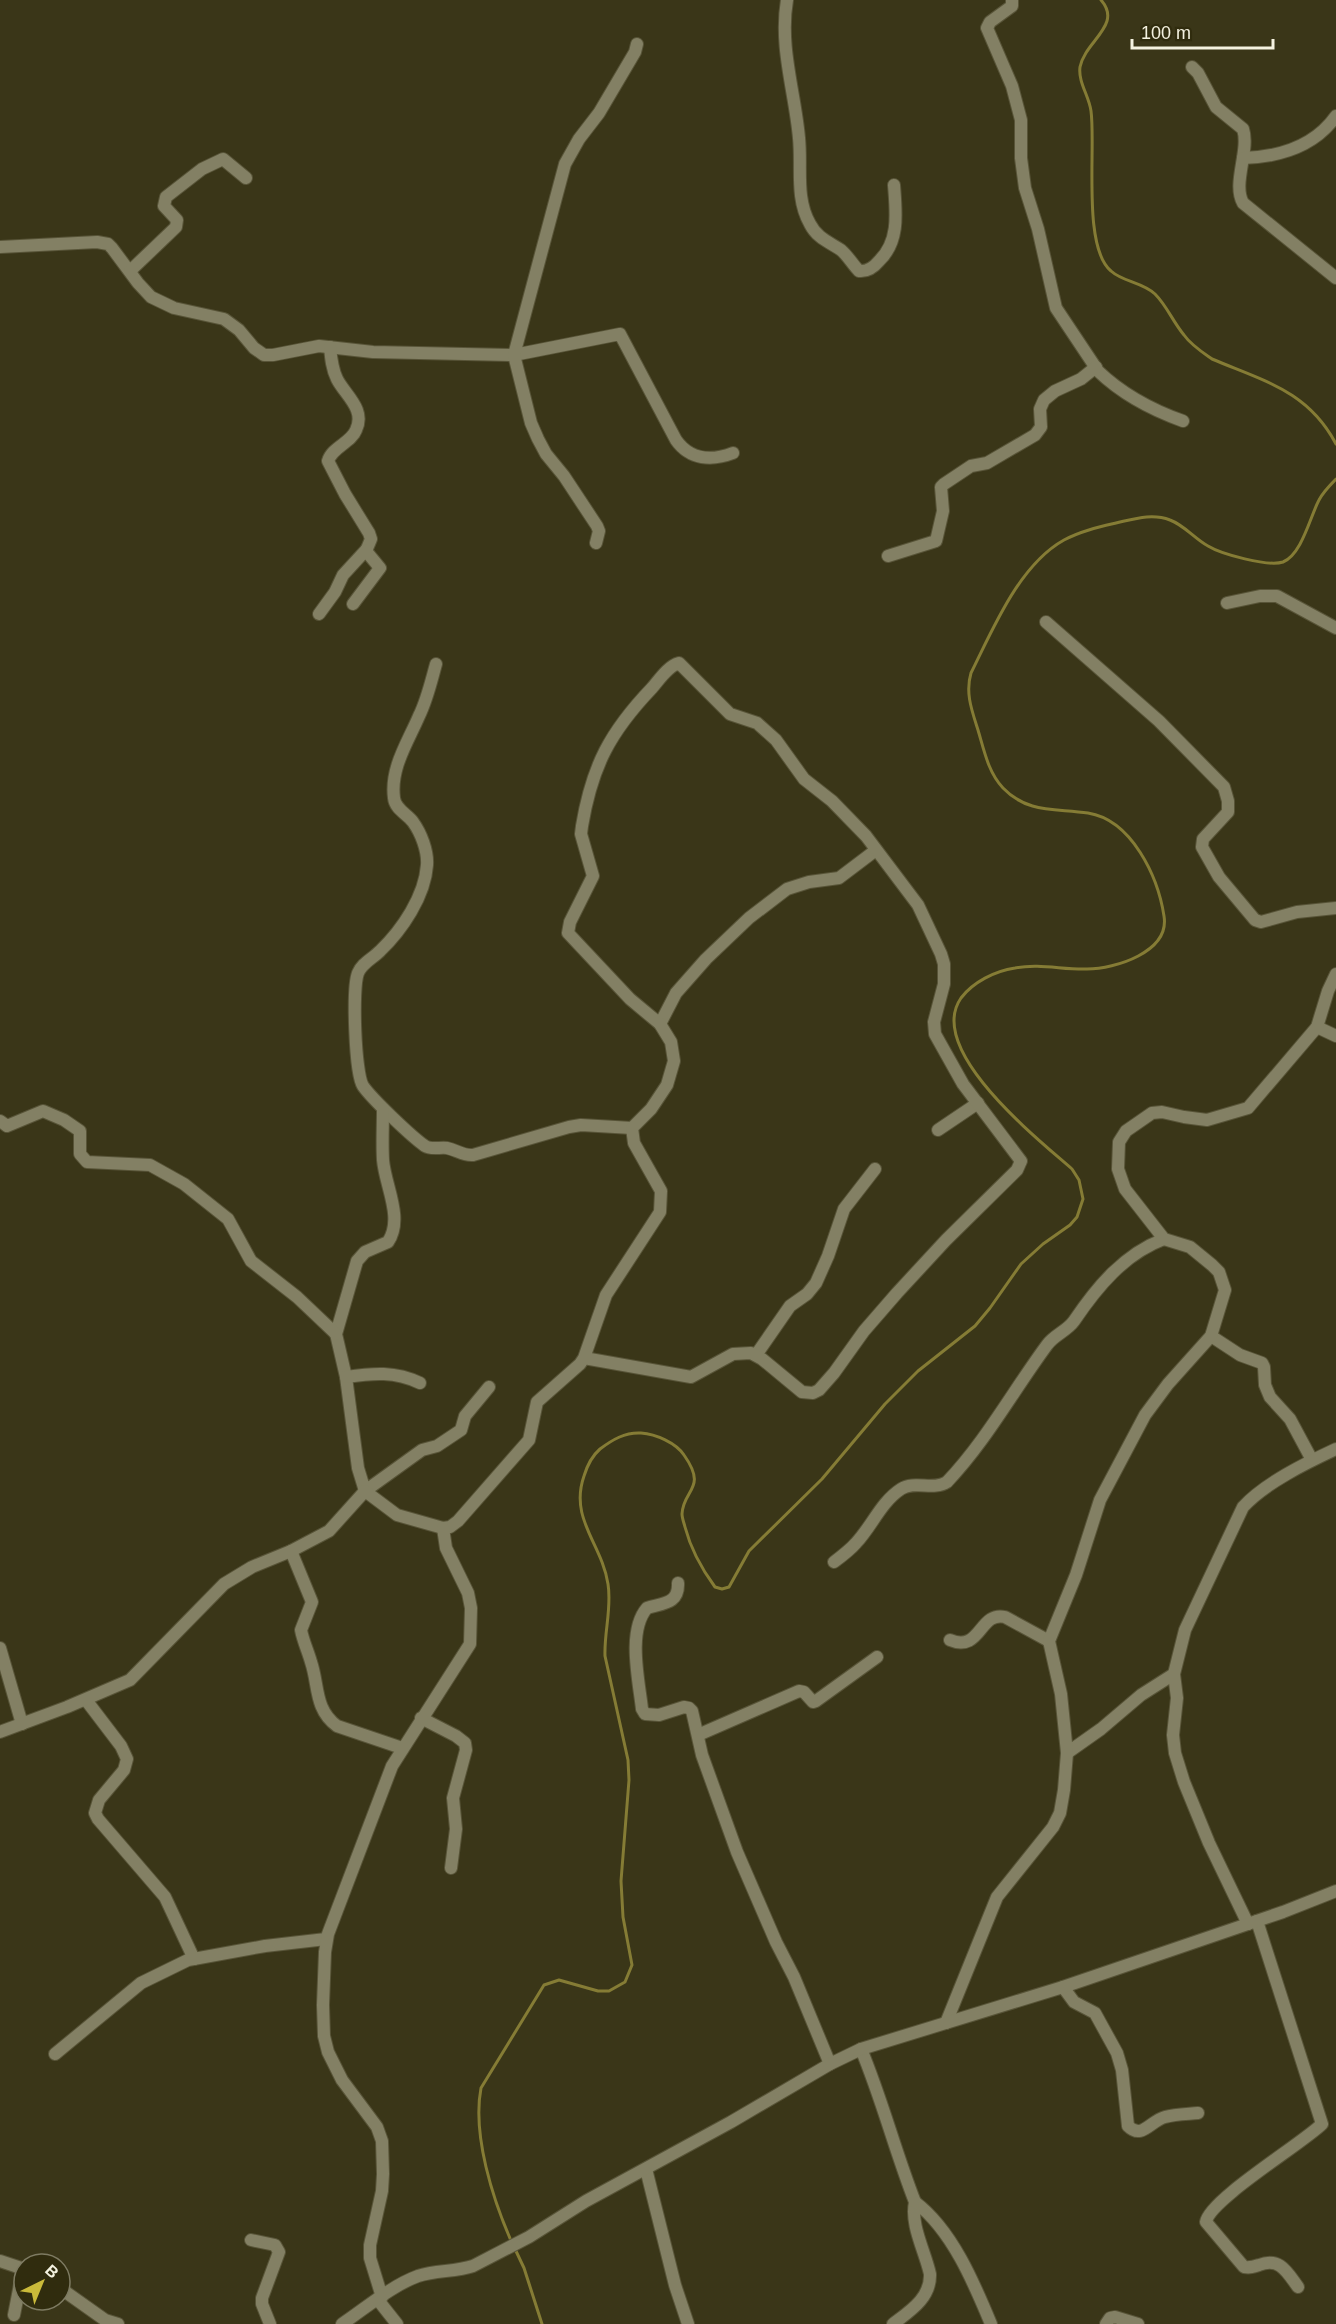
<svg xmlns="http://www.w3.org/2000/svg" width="1336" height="2324" font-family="Arial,sans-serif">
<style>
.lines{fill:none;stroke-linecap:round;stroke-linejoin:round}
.stream{stroke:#857c35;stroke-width:3}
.minor-casing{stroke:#585438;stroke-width:14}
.minor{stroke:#838064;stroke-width:12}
</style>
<rect width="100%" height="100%" fill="#3a3618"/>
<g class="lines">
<g class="stream">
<path d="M1101 0C1123 25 1085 41 1080 67 1078 82 1089 96 1091 111 1096 147 1082 247 1111 271 1123 282 1142 282 1155 294 1167 306 1173 322 1184 335 1191 345 1202 352 1212 359 1264 381 1308 391 1336 444"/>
<path d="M512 2243C493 2200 472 2135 481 2088L544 1985 559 1980 598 1991H609L625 1982 632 1965 623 1917 621 1881 629 1780 628 1760 605 1656C604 1632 612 1608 608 1584 602 1544 569 1519 584 1476 587 1466 592 1456 600 1449 612 1440 625 1432 641 1433 656 1434 676 1443 684 1455 708 1489 683 1489 682 1514 682 1518 684 1523 685 1527 691 1550 701 1568 715 1587L722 1589 729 1587 749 1551 822 1479 885 1404 918 1371 975 1326 990 1308 1021 1264 1043 1244 1070 1225 1077 1217 1083 1199 1079 1180 1072 1169C1038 1139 925 1050 961 998 973 982 995 971 1015 968 1040 963 1063 970 1087 969 1115 969 1170 952 1164 916 1158 877 1132 820 1088 813 1056 808 1028 814 1003 788 988 772 984 750 978 730 972 711 965 693 971 673 993 629 1019 565 1064 540 1081 531 1099 527 1116 523 1134 519 1152 513 1170 520 1184 525 1195 539 1208 546 1221 554 1268 567 1283 562 1302 554 1310 517 1319 500 1323 492 1330 485 1336 479"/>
<path d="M515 2249 524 2268 542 2324"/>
</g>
<defs>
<g id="minor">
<path d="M787 0C779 47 795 92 799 138 802 167 795 198 810 224 817 238 829 242 841 250 848 256 853 265 859 271 868 272 874 267 879 261 900 241 896 212 894 185"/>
<path d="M1012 0V6L990 22 987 28 1012 86 1021 120V158L1025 188 1038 229 1056 308 1098 371C1122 394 1152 410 1183 421"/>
<path d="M1192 67 1198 73 1216 107 1243 129C1250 150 1232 184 1243 203L1336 278"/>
<path d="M1243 158C1279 157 1314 147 1336 116"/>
<path d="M0 247 97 242 108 244 112 248 138 283 151 297 174 308 224 319 239 330 254 348 264 355H273L319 346 373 352 514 355 620 334 676 440C690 460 712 461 733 453"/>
<path d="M130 271 176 227 177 220 164 206 166 197 202 169 223 159 246 178"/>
<path d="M330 347C331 358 332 369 337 379 345 395 366 409 356 430 351 443 332 447 328 461L345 494 369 533 371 539 366 551 380 568 353 604"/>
<path d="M596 543 599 531 597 526 564 476 546 454 538 439 531 423 514 355 565 164 579 139 599 113 635 52 637 44"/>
<path d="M888 556 936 541 943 511 941 487 944 484 971 466 987 463 1035 435 1041 427 1040 409 1044 400 1055 391 1081 379 1096 367"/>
<path d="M1227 603 1260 596H1277L1336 628"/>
<path d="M319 614 335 592 343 575 366 550"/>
<path d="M1046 622 1159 721 1224 787 1228 801V812L1203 839 1202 847 1219 877 1255 920 1261 922 1297 912 1336 908"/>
<path d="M436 664C431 682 427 700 419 716 408 742 390 768 394 798 395 809 407 814 413 822 421 833 428 851 427 865 425 896 402 930 380 951 372 959 362 963 358 973 352 988 355 1074 363 1086 372 1099 412 1137 425 1146 431 1150 440 1147 447 1148 457 1150 463 1156 473 1155L569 1127 581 1125 632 1128"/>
<path d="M660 1024 676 993 706 959 749 918 787 889 809 882 839 878 876 850"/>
<path d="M1317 1027 1336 1036"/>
<path d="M383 1109C383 1126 382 1143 383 1160 385 1186 404 1218 388 1242L365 1252 357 1261 336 1334 346 1377 358 1468 365 1491 422 1450 437 1446 461 1430 465 1416 489 1387"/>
<path d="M0 1121 7 1126 43 1111 64 1120 80 1131V1154L87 1162 150 1165 184 1184 228 1219 251 1261 297 1297 336 1334"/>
<path d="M938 1130 978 1103"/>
<path d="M1211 1336 1240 1355 1262 1363 1264 1367 1265 1385 1270 1397 1290 1419 1312 1460"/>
<path d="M756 1355 790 1306 807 1294 816 1283 828 1256 844 1209 875 1169"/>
<path d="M346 1377C373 1373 395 1371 420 1383"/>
<path d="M291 1551 312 1602 301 1630C303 1641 308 1651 311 1662 319 1685 314 1709 337 1726L402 1748"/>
<path d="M834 1562C842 1556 850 1550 856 1543 872 1526 881 1502 901 1489 915 1480 933 1491 947 1482 986 1441 1013 1391 1047 1345 1054 1335 1067 1331 1074 1321 1097 1287 1124 1254 1164 1239"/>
<path d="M678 1583C679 1604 663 1603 647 1608 627 1631 639 1681 642 1709L645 1714 659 1715 684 1707 689 1708 692 1711 702 1755 737 1852 776 1942 794 1977 830 2064"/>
<path d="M950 1640C981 1653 979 1611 1005 1617L1049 1641"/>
<path d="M0 1648 22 1724"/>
<path d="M86 1700 121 1746 127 1759 124 1770 99 1800 95 1813 98 1819 165 1897 194 1959"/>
<path d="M421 1718 456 1736 465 1743 466 1750 453 1798 456 1829 451 1868"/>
<path d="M0 1732 67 1707 130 1680 224 1584 252 1567 291 1551 329 1531 365 1491 397 1515 443 1528 450 1527 458 1521 529 1440 537 1402 580 1364 584 1358 606 1295 660 1212 661 1191 634 1143 632 1128 651 1109 667 1085 674 1061 671 1042 660 1024 630 999 568 933 570 922 593 876 581 834 582 826C592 766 610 732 652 688 659 680 668 666 679 663L730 714 757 723 776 740 804 779 832 801 866 836 918 905 941 954 944 964V984L934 1022 935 1034 963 1084 1021 1161 1017 1170 946 1240 897 1293 864 1331 834 1373 819 1390 813 1393 802 1392 762 1359 751 1353 733 1354 691 1377 584 1358"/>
<path d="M698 1735 799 1691 804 1692 813 1702 816 1701 877 1657"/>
<path d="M1067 1753 1101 1729 1141 1695 1174 1674"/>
<path d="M1257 1921 1322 2124C1303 2143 1209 2200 1206 2222L1244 2267C1250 2268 1253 2267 1259 2265 1280 2257 1287 2272 1298 2287"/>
<path d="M1248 1924 1209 1843 1184 1782 1175 1753 1173 1735 1177 1698 1174 1674 1185 1630 1243 1507C1265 1483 1306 1463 1336 1449"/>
<path d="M1063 1987 1074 2002 1095 2013 1117 2053 1122 2070 1128 2126C1142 2140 1150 2121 1165 2117 1175 2114 1188 2114 1198 2113"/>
<path d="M946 2023 997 1897 1053 1827 1060 1813 1064 1790 1067 1753 1061 1694 1049 1641 1076 1575 1100 1500 1145 1415 1168 1384 1211 1336 1225 1290 1219 1272 1212 1265 1190 1247 1164 1239 1125 1189 1118 1169 1119 1142 1126 1131 1152 1113 1162 1112 1184 1117 1207 1120 1248 1108 1317 1027 1328 991 1336 974"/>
<path d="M861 2049C882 2099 895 2151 915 2202 910 2225 925 2251 930 2274 931 2298 910 2311 893 2324"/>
<path d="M55 2054 141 1983 188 1960 265 1946 326 1939"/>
<path d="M646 2169 675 2285 688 2324"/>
<path d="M915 2202C952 2230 974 2283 991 2324"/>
<path d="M251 2240 275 2245 279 2252 262 2298V2304L270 2324"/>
<path d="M0 2261 24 2269"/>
<path d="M60 2288 105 2320 118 2324"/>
<path d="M382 2297 370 2258V2245L382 2191 383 2174 382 2141 377 2127 342 2080 328 2052 324 2036 323 2005 325 1952 328 1934 392 1766 470 1644 471 1608 468 1593 446 1548 443 1528"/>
<path d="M378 2300 397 2324"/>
<path d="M14 2315 23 2269"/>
<path d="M342 2324C366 2308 391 2286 418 2276 436 2270 455 2272 473 2266L529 2237 586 2201 731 2122 830 2064 861 2049 1063 1987 1283 1912 1336 1891"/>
<path d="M1106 2324 1110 2318 1115 2317 1138 2324"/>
</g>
</defs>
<use href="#minor" class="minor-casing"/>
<use href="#minor" class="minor"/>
</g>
<g transform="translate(42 2282) rotate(43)"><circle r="28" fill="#302c0e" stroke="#7e7b62" stroke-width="1.5"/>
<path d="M0-4.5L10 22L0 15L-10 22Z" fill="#caba3a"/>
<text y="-9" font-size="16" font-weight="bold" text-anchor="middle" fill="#f4f2e0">B</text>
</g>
<path d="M1132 39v9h141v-9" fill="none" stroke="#f4f2e0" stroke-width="3"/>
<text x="1141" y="39" font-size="18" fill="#f4f2e0" stroke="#302c0e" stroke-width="4.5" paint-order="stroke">100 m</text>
</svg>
